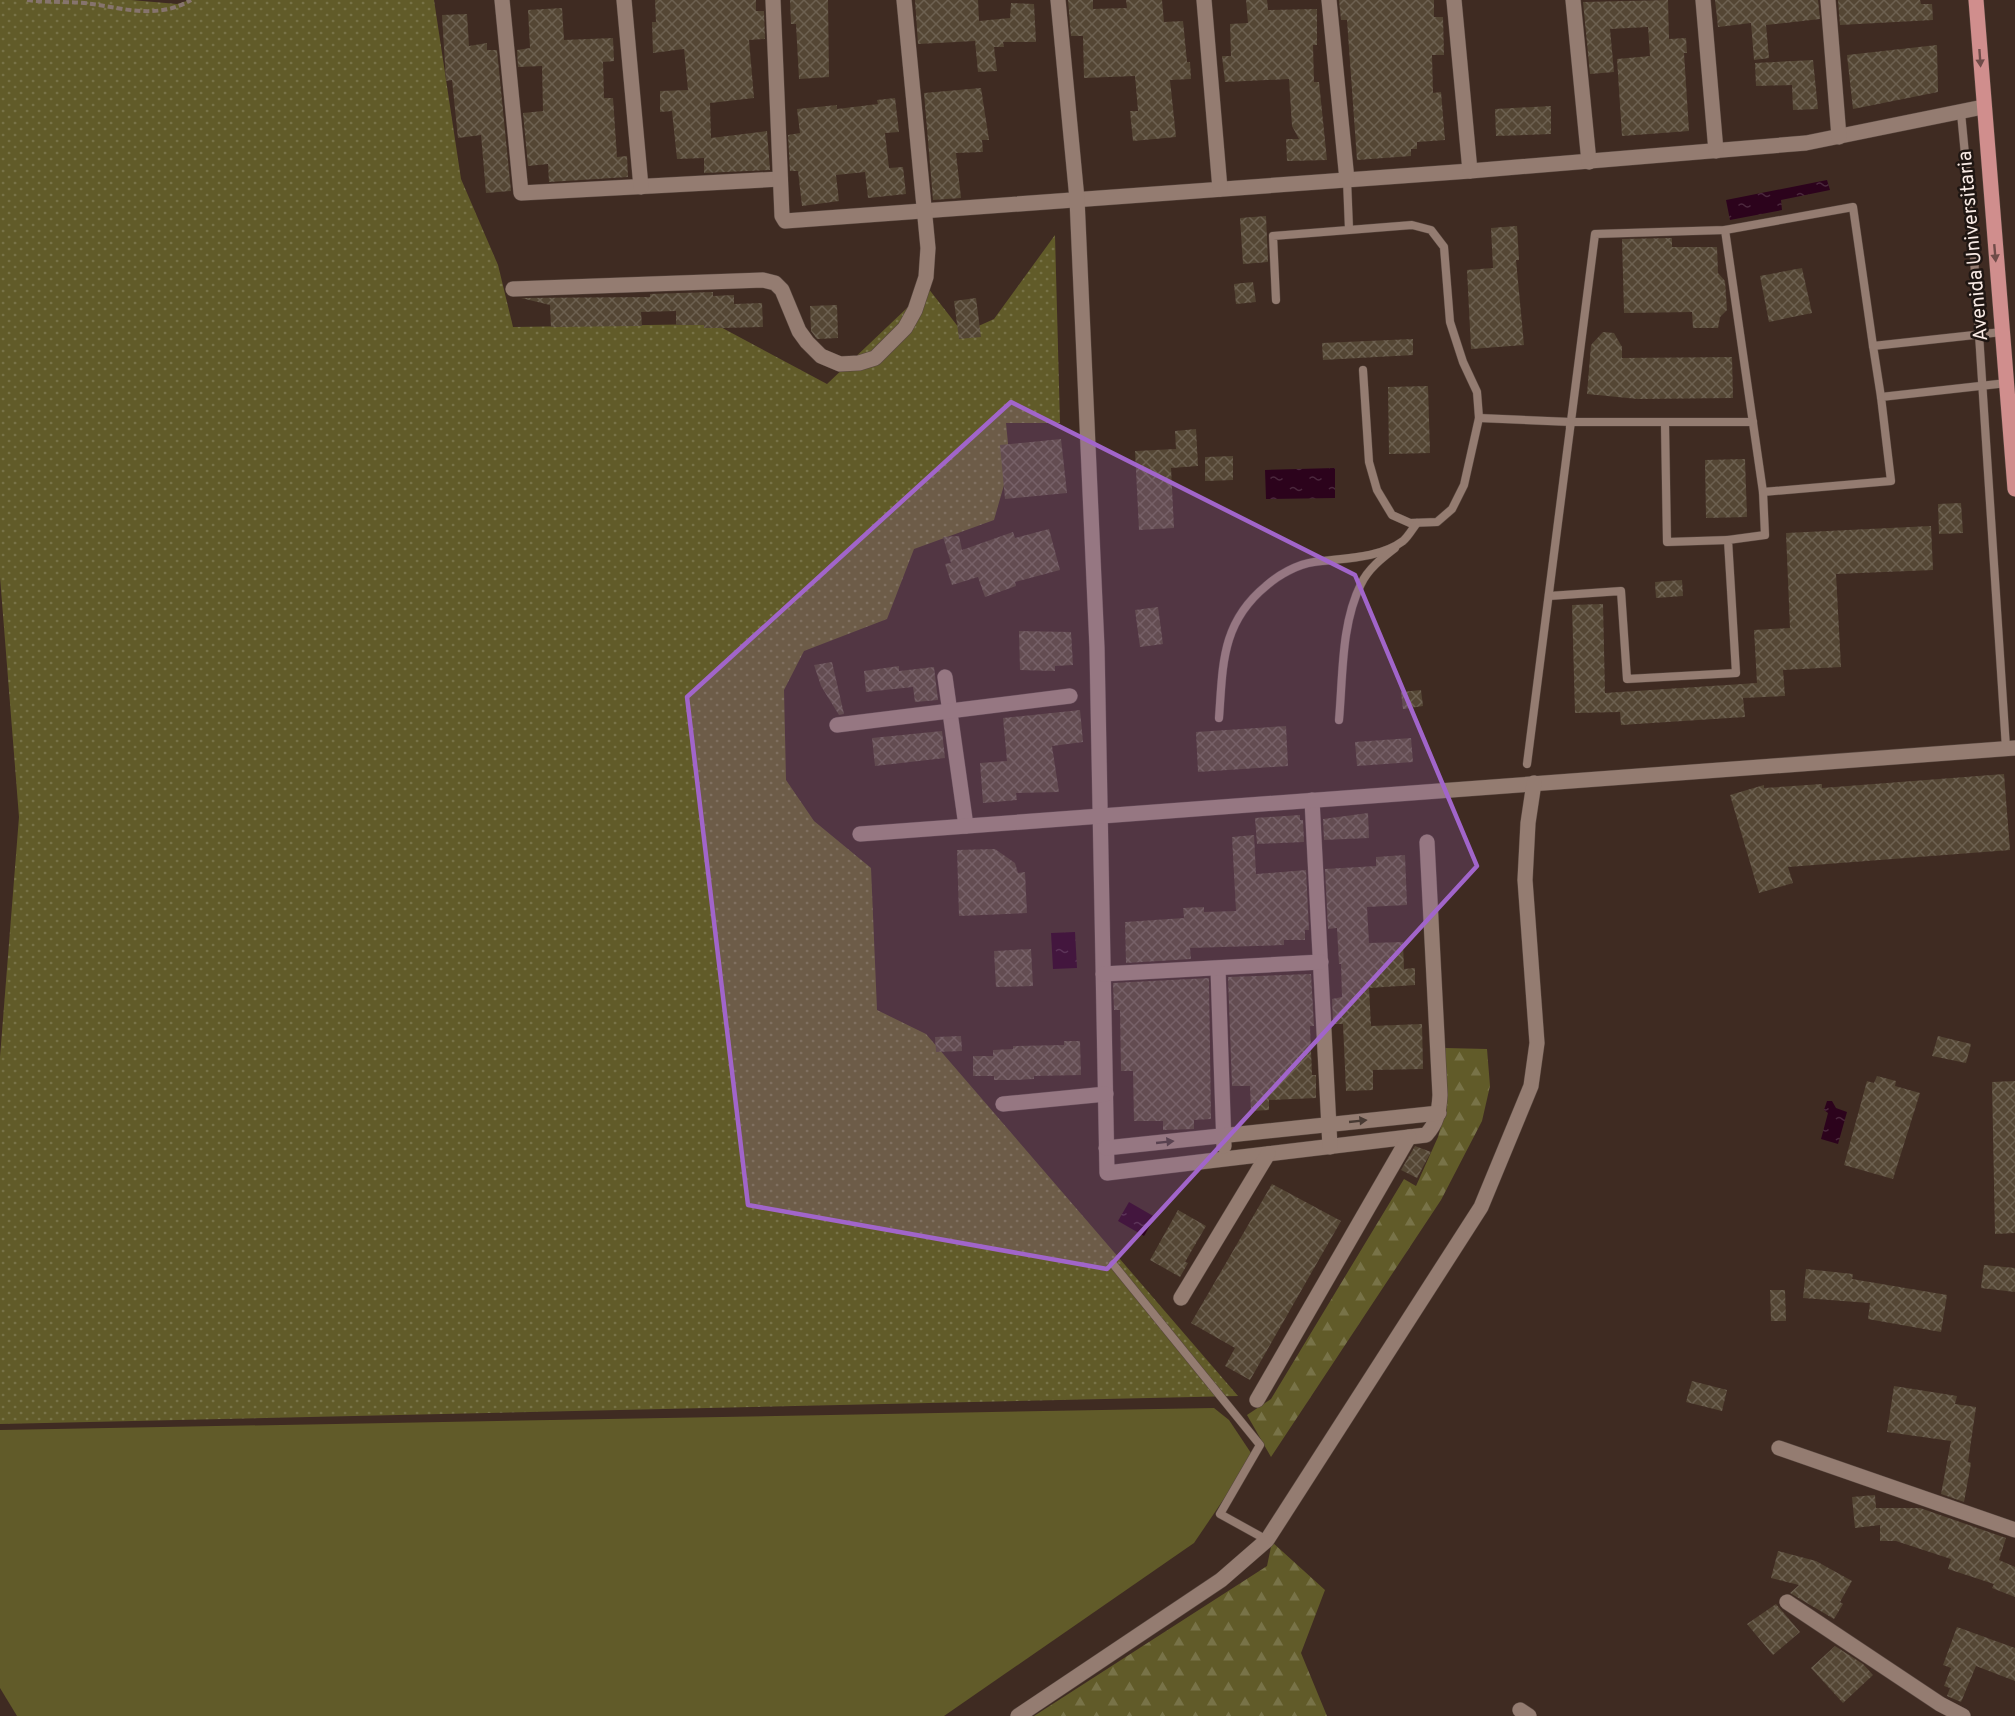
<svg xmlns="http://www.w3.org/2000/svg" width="2015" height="1716" font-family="Overpass,sans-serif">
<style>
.grass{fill:#615b29}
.forest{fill:url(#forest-firs)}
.park{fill:url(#park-dots)}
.water{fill:url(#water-ripples)}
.building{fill:url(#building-cross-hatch)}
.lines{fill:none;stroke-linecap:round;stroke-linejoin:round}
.lane-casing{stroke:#58473f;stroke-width:9}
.street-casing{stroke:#58473f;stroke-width:16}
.primary-casing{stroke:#58473f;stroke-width:16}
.path{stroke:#86746d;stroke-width:4;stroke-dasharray:6 3;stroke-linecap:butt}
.lane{stroke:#947c71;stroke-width:8}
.street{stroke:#947c71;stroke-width:15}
.primary{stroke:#d08e8d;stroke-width:15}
.oneway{fill:#6f4c49}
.oneway2{fill:#483a33}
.marked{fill:#a165ca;fill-opacity:0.2;stroke:#a165ca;stroke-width:4.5;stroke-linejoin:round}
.labels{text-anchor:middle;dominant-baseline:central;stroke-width:5;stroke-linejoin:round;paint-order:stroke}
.street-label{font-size:20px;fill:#f9ebe5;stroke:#1f1612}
</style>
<defs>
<pattern id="forest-firs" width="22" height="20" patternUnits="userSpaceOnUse" patternTransform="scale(1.5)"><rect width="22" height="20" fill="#615b29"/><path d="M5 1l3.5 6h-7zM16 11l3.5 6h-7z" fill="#787348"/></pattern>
<pattern id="park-dots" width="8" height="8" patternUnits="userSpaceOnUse" patternTransform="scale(1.5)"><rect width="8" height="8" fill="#615b29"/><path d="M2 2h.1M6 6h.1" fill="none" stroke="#787348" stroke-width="1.8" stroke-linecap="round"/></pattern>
<pattern id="water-ripples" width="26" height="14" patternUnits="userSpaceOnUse" patternTransform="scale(1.5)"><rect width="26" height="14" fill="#2c031c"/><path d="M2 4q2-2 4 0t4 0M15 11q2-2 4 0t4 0" fill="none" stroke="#4b283d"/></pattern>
<pattern id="building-cross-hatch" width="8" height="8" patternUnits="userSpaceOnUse" patternTransform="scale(1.5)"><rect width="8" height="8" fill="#544634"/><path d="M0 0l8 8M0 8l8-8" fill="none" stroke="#6d6151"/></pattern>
</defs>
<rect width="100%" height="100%" fill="#3f2b22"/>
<path class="grass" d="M1214 1408 1229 1420 1253 1456 1194 1543 944 1716H17L0 1688V1430Z"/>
<g class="forest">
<path d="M1445 1048 1487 1049 1490 1086 1482 1121 1441 1200 1271 1457 1247 1415 1271 1399 1404 1179 1416 1186 1438 1137 1445 1112Z"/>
<path d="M1272 1542 1325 1590 1301 1653 1327 1716H1034L1267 1566Z"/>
</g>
<path class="park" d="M0 0H131L177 4 190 0H434L461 179 498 265 513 327 715 324 827 384 928 288 963 333 994 319 1055 235 1060 423H1006L1010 464 994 520 914 549 887 619 804 651 784 690 786 780 814 821 871 868 877 1010 926 1034 1238 1396 0 1424V1057L19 817 0 577Z"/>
<g class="water">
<path d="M1827 180 1830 190 1781 200 1782 210 1730 220 1726 200Z"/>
<path d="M1335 468V498L1266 499 1265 470Z"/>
<path d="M1075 932 1077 968 1053 969 1051 933Z"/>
<path d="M1827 1101H1832L1836 1108 1847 1112 1838 1144 1821 1139 1828 1113 1824 1110Z"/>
<path d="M1129 1202 1155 1217 1144 1236 1118 1221Z"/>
</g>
<g class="building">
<path d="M655 0H756V11H764L765 39 749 40 754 98 710 103 711 138 767 131 770 170 704 173V158L677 159 672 111 660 112V91L688 90 684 49 653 53 652 22H656Z"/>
<path d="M790 0H828L829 77 799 79 796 24H791Z"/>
<path d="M915 0H978L979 21 1010 18 1011 3 1034 4 1036 42H1003L1004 47H994L997 71 978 72 975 41 918 44Z"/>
<path d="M1068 0H1093V9L1127 8 1126 0H1162L1164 22 1183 21 1187 62H1190L1191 79 1170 80 1176 137 1133 141 1130 111H1138L1135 76 1084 78 1083 36H1071Z"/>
<path d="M1246 0H1267L1268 10 1317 9V45H1313L1314 82H1319L1327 160 1287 161 1286 139H1299L1292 126 1289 79 1225 82 1222 56H1231L1230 24 1248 23Z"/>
<path d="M1339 0H1434V17H1443L1444 55H1432L1433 93 1441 92 1445 140 1417 142V149H1411V156L1357 160 1347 20H1341Z"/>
<path d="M1668 0 1669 39 1686 38 1687 53H1684L1689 131 1622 136 1617 59 1650 56 1648 27 1610 29 1614 72 1590 74 1583 2Z"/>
<path d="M1715 0H1818L1820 19 1766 25 1769 58 1754 60 1751 23 1718 27Z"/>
<path d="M1838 0H1920L1921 4H1932L1933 20 1840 25Z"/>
<path d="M562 8 564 40 613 38 614 61 603 62 604 98H613L617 157 627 156 628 177 549 182 548 164 528 166 523 113 543 111 542 66 518 67 517 50 530 48 528 10Z"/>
<path d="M467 14 469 46 487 43V50H497L511 191 486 193 481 135 458 138 452 80 446 81 442 15Z"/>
<path d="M1937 45 1938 92 1853 109 1847 55Z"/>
<path d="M1813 60 1818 109 1793 110 1792 85 1756 86 1755 63Z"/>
<path d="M981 88 989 140H982L983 152 956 153 961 198 933 200 924 93Z"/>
<path d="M895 98 899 132 885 133 889 168 903 167 906 194 868 198 865 172 836 175 839 201 802 206 798 171H790L788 135 800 133 797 109 837 105V109L878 104 877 100Z"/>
<path d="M1551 106V134L1496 136 1495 109Z"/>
<path d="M1266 216 1268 262 1243 264 1240 218Z"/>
<path d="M1517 226 1519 260H1516L1524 345 1471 349 1467 270 1493 268 1491 228Z"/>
<path d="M1672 238V247H1717L1718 273 1725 281 1727 310 1720 317 1718 328H1693L1692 312 1624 313 1622 239Z"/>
<path d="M1802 268 1812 313 1769 322 1760 276Z"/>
<path d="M1253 282 1256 302 1236 304 1234 284Z"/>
<path d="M713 292V296L734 295V304L762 303 763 327 722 328H704V325H676V311L641 312 642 326 551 327 550 305 521 298 650 297V294Z"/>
<path d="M976 298 981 337 959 339 954 301Z"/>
<path d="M837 305 838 338 817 339 811 331 810 306Z"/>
<path d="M1603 332 1614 333 1622 347V358L1732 357 1733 398 1638 399 1587 394 1591 345Z"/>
<path d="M1413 339V355L1323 360 1322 343Z"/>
<path d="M1428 386 1430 453 1389 454 1388 387Z"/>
<path d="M1196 429 1198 466 1171 468 1174 528 1139 530 1135 451 1176 449 1175 431Z"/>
<path d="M1061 439 1067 493 1005 499 1000 445Z"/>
<path d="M1233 456V480L1205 481V457Z"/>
<path d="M1745 459 1747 517 1706 518 1705 460Z"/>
<path d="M1961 503 1963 533 1939 534 1938 504Z"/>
<path d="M1931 526 1933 570 1836 574 1841 667 1783 670 1785 696 1743 698 1745 717 1621 725 1620 712 1575 713 1572 605 1603 604 1605 693 1757 683 1754 630 1790 628 1786 533Z"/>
<path d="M1049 529 1060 570 1015 582 1016 586 985 597 978 577 952 585 945 564 951 563 943 537 959 536 962 550 1013 532 1015 538Z"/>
<path d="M1682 580 1683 596 1656 598 1655 582Z"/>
<path d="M1158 607 1163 644 1140 647 1135 610Z"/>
<path d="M1019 631 1071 632 1073 665 1055 666V671L1020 670Z"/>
<path d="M832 662 844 714 839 715 821 686 814 665Z"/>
<path d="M899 666V671L934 667 938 700 915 702 913 687 866 692 864 671Z"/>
<path d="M1421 690 1423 706 1403 709 1401 692Z"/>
<path d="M1080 710 1083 742 1052 746 1059 792 1016 793 1017 800 983 803 980 763 1007 761 1003 718Z"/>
<path d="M1286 726 1288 766 1198 772 1196 732Z"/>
<path d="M942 731 945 758 875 766 872 738Z"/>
<path d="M1411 738 1413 762 1357 766 1355 742Z"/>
<path d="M2004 774 2010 850 1788 867 1793 883 1759 893 1730 795 1764 785V788L1822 784V788Z"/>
<path d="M1368 813 1369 838 1324 840 1323 819Z"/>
<path d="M1300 815V820H1303L1304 842 1257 844 1255 818Z"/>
<path d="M1254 835 1256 874 1306 870 1309 930H1305V940H1284V945L1190 948 1191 959 1126 963 1125 922 1184 918 1183 908 1204 907V912L1236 911 1232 837Z"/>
<path d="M995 849 1015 863 1018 873 1025 872 1027 913 959 916 957 850Z"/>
<path d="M1405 855 1407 905 1367 907 1369 943 1403 942 1404 969 1415 968V985L1369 988 1371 1026 1422 1024 1423 1069 1373 1070V1090L1346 1091 1343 1024H1333L1332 999 1342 997 1341 964H1339L1337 928 1328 929 1325 869 1376 866V857Z"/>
<path d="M1031 949 1033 986 996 987 994 951Z"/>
<path d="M1311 974 1314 1026H1310L1312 1075H1316V1098L1269 1100V1110L1251 1111 1250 1086H1232L1228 977Z"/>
<path d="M1209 978 1211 1119 1194 1120V1129L1163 1130V1121H1134L1133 1071H1121L1120 1010H1114L1113 983Z"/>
<path d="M961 1036 962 1051 936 1052 935 1037Z"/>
<path d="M1938 1036 1971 1044 1966 1063 1932 1056Z"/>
<path d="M1064 1041H1080L1081 1075 1034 1076V1079L1014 1080H994V1076H973V1056H993V1050L1013 1049V1046L1064 1045Z"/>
<path d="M1877 1076 1896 1081 1895 1086 1920 1093 1893 1179 1844 1165 1867 1081 1874 1083Z"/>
<path d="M2015 1081V1233L1995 1234 1992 1082Z"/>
<path d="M1415 1146 1431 1152 1417 1178 1401 1170Z"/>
<path d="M1272 1184 1341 1221 1250 1380 1225 1366 1235 1348 1191 1323Z"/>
<path d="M1178 1210 1206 1226 1185 1262 1188 1263 1180 1277 1150 1260Z"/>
<path d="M1984 1265 2015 1268V1292L1981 1288Z"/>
<path d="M1806 1269 1853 1274 1852 1279 1947 1295 1941 1332 1868 1319 1870 1303 1803 1298Z"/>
<path d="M1770 1290H1785L1786 1321H1771Z"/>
<path d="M1692 1381 1727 1390 1722 1411 1686 1402Z"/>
<path d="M1894 1386 1957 1396 1955 1404 1976 1407 1968 1462 1971 1463 1964 1502 1941 1494 1951 1441 1887 1432Z"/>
<path d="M1875 1495 1876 1508H1920L2006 1538 1999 1560 2015 1567V1597L1992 1588 1994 1584 1948 1569 1951 1559 1896 1541H1880V1525L1855 1528 1852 1497Z"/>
<path d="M1778 1551 1816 1561 1852 1581 1840 1602 1843 1604 1834 1619 1790 1593 1799 1585 1771 1578Z"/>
<path d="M1776 1604 1800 1632 1773 1655 1747 1624Z"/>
<path d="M1957 1627 2015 1648V1681L1976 1666 1961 1702 1947 1696 1950 1688 1944 1686 1951 1668 1943 1665Z"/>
<path d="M1835 1646 1863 1664 1873 1675 1843 1703 1811 1668Z"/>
</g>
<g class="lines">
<defs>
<g id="lane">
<path d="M1961 113 1972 227 2006 748"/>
<path d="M1347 180 1349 229"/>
<path d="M1725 230 1763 492 1891 481 1881 397 2007 383"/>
<path d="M1276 300 1273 236 1412 225 1431 230 1444 247 1450 322 1463 362 1477 392 1479 418 1464 485 1452 509 1437 522 1410 523 1392 515 1377 490 1369 462 1363 370"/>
<path d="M1873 346 1881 397"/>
<path d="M1479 418 1571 422"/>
<path d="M1665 424 1667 542 1728 540"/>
<path d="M1570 427 1571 422H1753"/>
<path d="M1549 596 1621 591 1627 679 1736 673 1728 540 1765 535 1763 492"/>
<path d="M1219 718C1223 665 1221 623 1266 586 1278 575 1298 564 1314 562 1342 558 1379 559 1403 541 1408 537 1413 528 1417 523"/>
<path d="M1339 720C1343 676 1341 624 1361 584 1368 569 1382 558 1395 548"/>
<path d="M1527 764 1595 234 1725 230 1853 207 1873 346 2002 332"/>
<path d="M1113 1264 1260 1445 1220 1514 1267 1540"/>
</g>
<g id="street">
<path d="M502 0 521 193 780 179"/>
<path d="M624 0 641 187"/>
<path d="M773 0 782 216 785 221 1470 171 1806 143 1983 107"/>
<path d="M1058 0 1077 199 1097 648 1107 1173 1426 1135C1437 1123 1439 1112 1440 1095L1427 842"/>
<path d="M1204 0 1220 189"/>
<path d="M1329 0 1347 180"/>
<path d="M1454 0 1470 171"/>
<path d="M1573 0 1589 162"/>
<path d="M1703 0 1716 151"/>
<path d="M1828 0 1839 137"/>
<path d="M513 289 763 280 775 283 782 290 799 331 807 342 821 356 840 364 859 363 875 358 905 328 915 310 926 277 928 248 904 0"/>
<path d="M945 677 966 826"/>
<path d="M837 725 1070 696"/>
<path d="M1312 800 1330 1147"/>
<path d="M860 834 2015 748"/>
<path d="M1218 969 1224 1146"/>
<path d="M1103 974 1321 962"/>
<path d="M1003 1104 1106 1094"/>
<path d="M1106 1148 1439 1113"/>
<path d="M1181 1298 1268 1154"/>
<path d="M1257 1400 1409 1137"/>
<path d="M1779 1448 2015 1530"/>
<path d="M1787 1602 1940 1704 1963 1716"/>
<path d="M1520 1710 1529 1716"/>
<path d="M1018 1716 1221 1580 1267 1540 1481 1207 1531 1086 1537 1043 1525 880 1528 823 1534 783"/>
</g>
<path id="primary" d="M1976 0 2015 489"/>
</defs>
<use href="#lane" class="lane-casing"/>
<use href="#street" class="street-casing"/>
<use href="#primary" class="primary-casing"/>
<path class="path" d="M27 0C49 3 72 1 92 4 126 9 159 19 191 0"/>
<use href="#lane" class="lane"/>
<use href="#street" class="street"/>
<use href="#primary" class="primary"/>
</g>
<defs><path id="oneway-solid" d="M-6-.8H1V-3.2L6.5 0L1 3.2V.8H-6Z" transform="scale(1.5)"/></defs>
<g class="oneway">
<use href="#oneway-solid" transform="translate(1980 58) rotate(86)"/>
<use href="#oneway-solid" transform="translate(1995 253) rotate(85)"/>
</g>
<g class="oneway2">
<use href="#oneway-solid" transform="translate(1358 1121) rotate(-6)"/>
<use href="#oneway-solid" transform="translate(1165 1142) rotate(-6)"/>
</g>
<path class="marked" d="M1011 402 1355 575 1477 866 1107 1269 748 1205 687 697Z"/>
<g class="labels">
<g class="street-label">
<text transform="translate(1974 246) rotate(-95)">Avenida Universitaria</text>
</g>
</g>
</svg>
